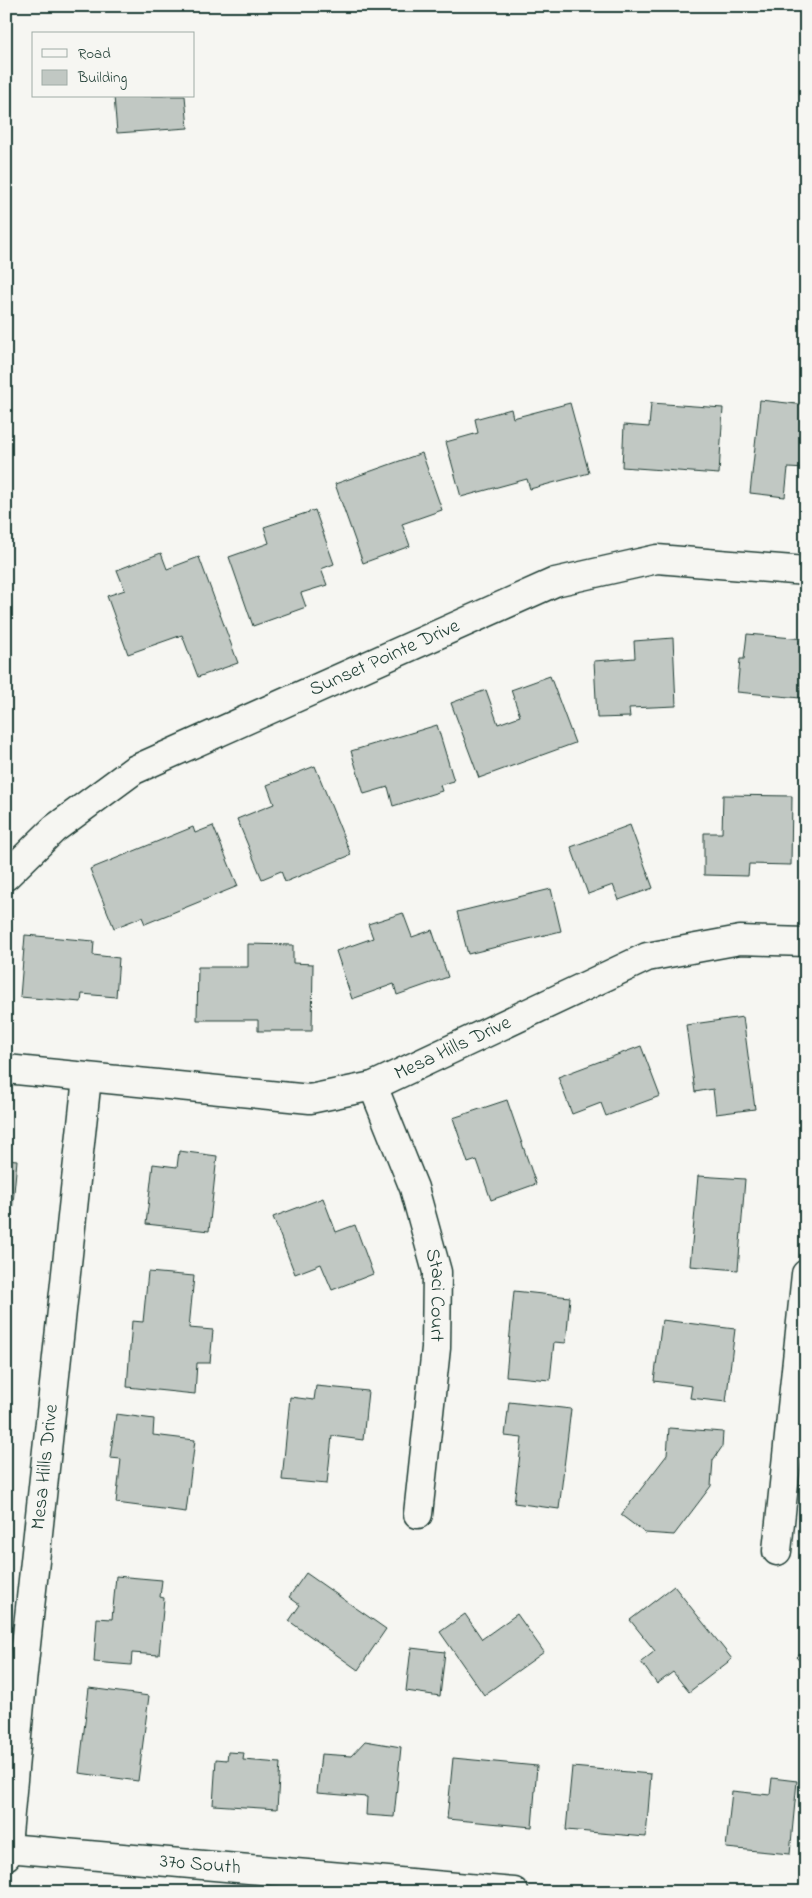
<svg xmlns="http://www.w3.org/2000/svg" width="812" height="1898" font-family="'Indie Flower',sans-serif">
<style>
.building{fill:#c1c8c3;stroke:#1f3d34}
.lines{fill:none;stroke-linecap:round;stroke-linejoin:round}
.minor-casing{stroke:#1f3d34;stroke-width:31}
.minor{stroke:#f6f6f2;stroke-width:28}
.labels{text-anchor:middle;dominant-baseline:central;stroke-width:4;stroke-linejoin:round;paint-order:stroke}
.street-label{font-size:20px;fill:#1f3d34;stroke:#f6f6f2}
</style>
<rect width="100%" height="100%" fill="#f6f6f2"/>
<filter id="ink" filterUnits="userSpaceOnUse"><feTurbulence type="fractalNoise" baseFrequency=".02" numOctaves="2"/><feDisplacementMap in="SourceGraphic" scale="10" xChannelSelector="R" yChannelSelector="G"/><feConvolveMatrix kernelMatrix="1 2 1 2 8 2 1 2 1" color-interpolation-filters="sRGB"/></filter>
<g filter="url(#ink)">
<g class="building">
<path d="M114 96H185L188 128 117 133Z"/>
<path d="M760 400 806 405V469L788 468 785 497 750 493Z"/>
<path d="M570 403 589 473 530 489 527 479 461 497 446 442 478 433 475 419 511 409 513 418Z"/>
<path d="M651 403 723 408 719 474 622 467 624 425 649 427Z"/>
<path d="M422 453 442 510 402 524 410 546 363 563 335 484Z"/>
<path d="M315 510 334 564 321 569 327 585 301 593 306 607 253 626 229 557 269 543 264 527Z"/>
<path d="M161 553 167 569 199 557 238 663 198 677 182 635 128 654 107 596 125 590 117 570Z"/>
<path d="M747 634 805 639 800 698 737 692 740 659H744Z"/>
<path d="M673 638 676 706 629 708 630 717 597 718 594 661 635 658 634 641Z"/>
<path d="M550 676 575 743 479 778 451 703 486 690 498 724 520 716 511 690Z"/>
<path d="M437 725 454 781 440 785 442 791 393 806 388 787 364 794 351 751Z"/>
<path d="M315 766 351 855 285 882 281 871 262 879 237 819 274 804 267 785Z"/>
<path d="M723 795 792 796 791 865 749 864 748 876 704 875V833H722Z"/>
<path d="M630 825 653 888 619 900 613 885 588 894 571 847Z"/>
<path d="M213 826 238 886 145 924 142 917 114 928 90 869 193 827 195 833Z"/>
<path d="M551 889 561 931 468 954 457 912Z"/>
<path d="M403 913 412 937 432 930 448 977 397 995 394 984 352 999 336 951 373 938 368 924Z"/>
<path d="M25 935 94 941 93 955 119 958 116 997 82 994 81 1002 20 997Z"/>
<path d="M248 944 293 945V963L313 964 312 1031H258V1020H197L198 967H248Z"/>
<path d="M743 1017 755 1109 716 1114 713 1089 695 1092 686 1025Z"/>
<path d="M641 1046 660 1096 606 1116 601 1103 572 1114 558 1077Z"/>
<path d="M507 1100 536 1184 491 1200 477 1160 468 1163 453 1118Z"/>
<path d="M179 1151 217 1156 209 1231 146 1224 153 1164 177 1167Z"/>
<path d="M6 1159 17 1160 11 1225H6Z"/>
<path d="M698 1176 745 1179 738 1270 690 1266Z"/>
<path d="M323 1198 336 1232 355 1225 373 1274 332 1290 321 1264 295 1274 273 1217Z"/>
<path d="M148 1272 194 1276 189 1328 213 1330 210 1363H197L195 1394 127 1387 132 1321 143 1322Z"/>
<path d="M514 1291 570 1297 566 1343 554 1342 550 1380 506 1376Z"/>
<path d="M662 1320 735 1329 726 1402 690 1398 692 1386 654 1381Z"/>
<path d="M316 1386 368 1391 363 1440 332 1436 327 1484 282 1480 290 1397 314 1400Z"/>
<path d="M509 1402 571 1409 559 1509 514 1503 522 1438 505 1436Z"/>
<path d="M116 1414 154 1419 153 1435 195 1440 186 1512 116 1503 121 1459 110 1458Z"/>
<path d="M669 1428 723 1432 722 1447 713 1460 711 1486 674 1535 645 1533 621 1515 667 1455Z"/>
<path d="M306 1573 386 1629 358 1670 289 1621 300 1605 289 1597Z"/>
<path d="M116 1576 162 1580 160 1597 164 1598 159 1655 132 1653 131 1665 94 1662 97 1618 112 1619Z"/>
<path d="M674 1586 732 1659 689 1692 673 1672 657 1684 641 1662 655 1651 630 1620Z"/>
<path d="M465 1614 482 1639 517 1614 544 1652 484 1695 440 1632Z"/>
<path d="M411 1648 445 1652 440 1696 406 1691Z"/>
<path d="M806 1648V1668L796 1657Z"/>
<path d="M89 1688 149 1696 138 1781 79 1773Z"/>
<path d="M365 1741 401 1747 394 1817 366 1815 367 1797 317 1793 321 1754 351 1756Z"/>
<path d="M228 1752 244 1753 243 1760 280 1763 277 1809 213 1805 216 1759 227 1760Z"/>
<path d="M453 1758 537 1766 532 1827 447 1819Z"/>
<path d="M572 1767 651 1774 646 1837 566 1830Z"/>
<path d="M772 1778 797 1781 790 1854 726 1848 732 1791 770 1795Z"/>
</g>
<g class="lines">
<defs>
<g id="minor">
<path id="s1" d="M6 876 54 829 134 770 555 582 657 559 806 571"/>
<path id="s2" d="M6 1069 310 1099 373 1086 647 957 740 940 806 942"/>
<path id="s3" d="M373 1086 414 1188 437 1272 436 1348 418 1514"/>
<path d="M777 1551 806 1274"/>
<path id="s4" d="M7 1848 514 1892"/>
<path id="s5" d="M6 1856 22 1682 87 1078"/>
</g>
</defs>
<use href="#minor" class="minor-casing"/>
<use href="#minor" class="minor"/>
</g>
</g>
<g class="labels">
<g class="street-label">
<text stroke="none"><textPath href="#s1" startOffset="441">Sunset Pointe Drive</textPath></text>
<text stroke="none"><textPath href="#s2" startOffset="458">Mesa Hills Drive</textPath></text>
<text stroke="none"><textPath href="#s3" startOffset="220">Staci Court</textPath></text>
<text stroke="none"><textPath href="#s5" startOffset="391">Mesa Hills Drive</textPath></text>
<text stroke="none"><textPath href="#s4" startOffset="194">370 South</textPath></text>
</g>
</g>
<rect width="812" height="1898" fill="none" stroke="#f6f6f2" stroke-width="25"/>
<rect x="12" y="12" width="787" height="1873" fill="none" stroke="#1f3d34" stroke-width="2" filter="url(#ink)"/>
<rect x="32" y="32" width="162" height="65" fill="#f6f6f2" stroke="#a0aca6"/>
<rect x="42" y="49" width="25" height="8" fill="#f6f6f2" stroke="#a0aca6"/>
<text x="78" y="58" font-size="15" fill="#1f3d34">Road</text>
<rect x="42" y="70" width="25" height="15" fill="#c1c8c3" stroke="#a0aca6"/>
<text x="78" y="82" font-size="15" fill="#1f3d34">Building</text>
</svg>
